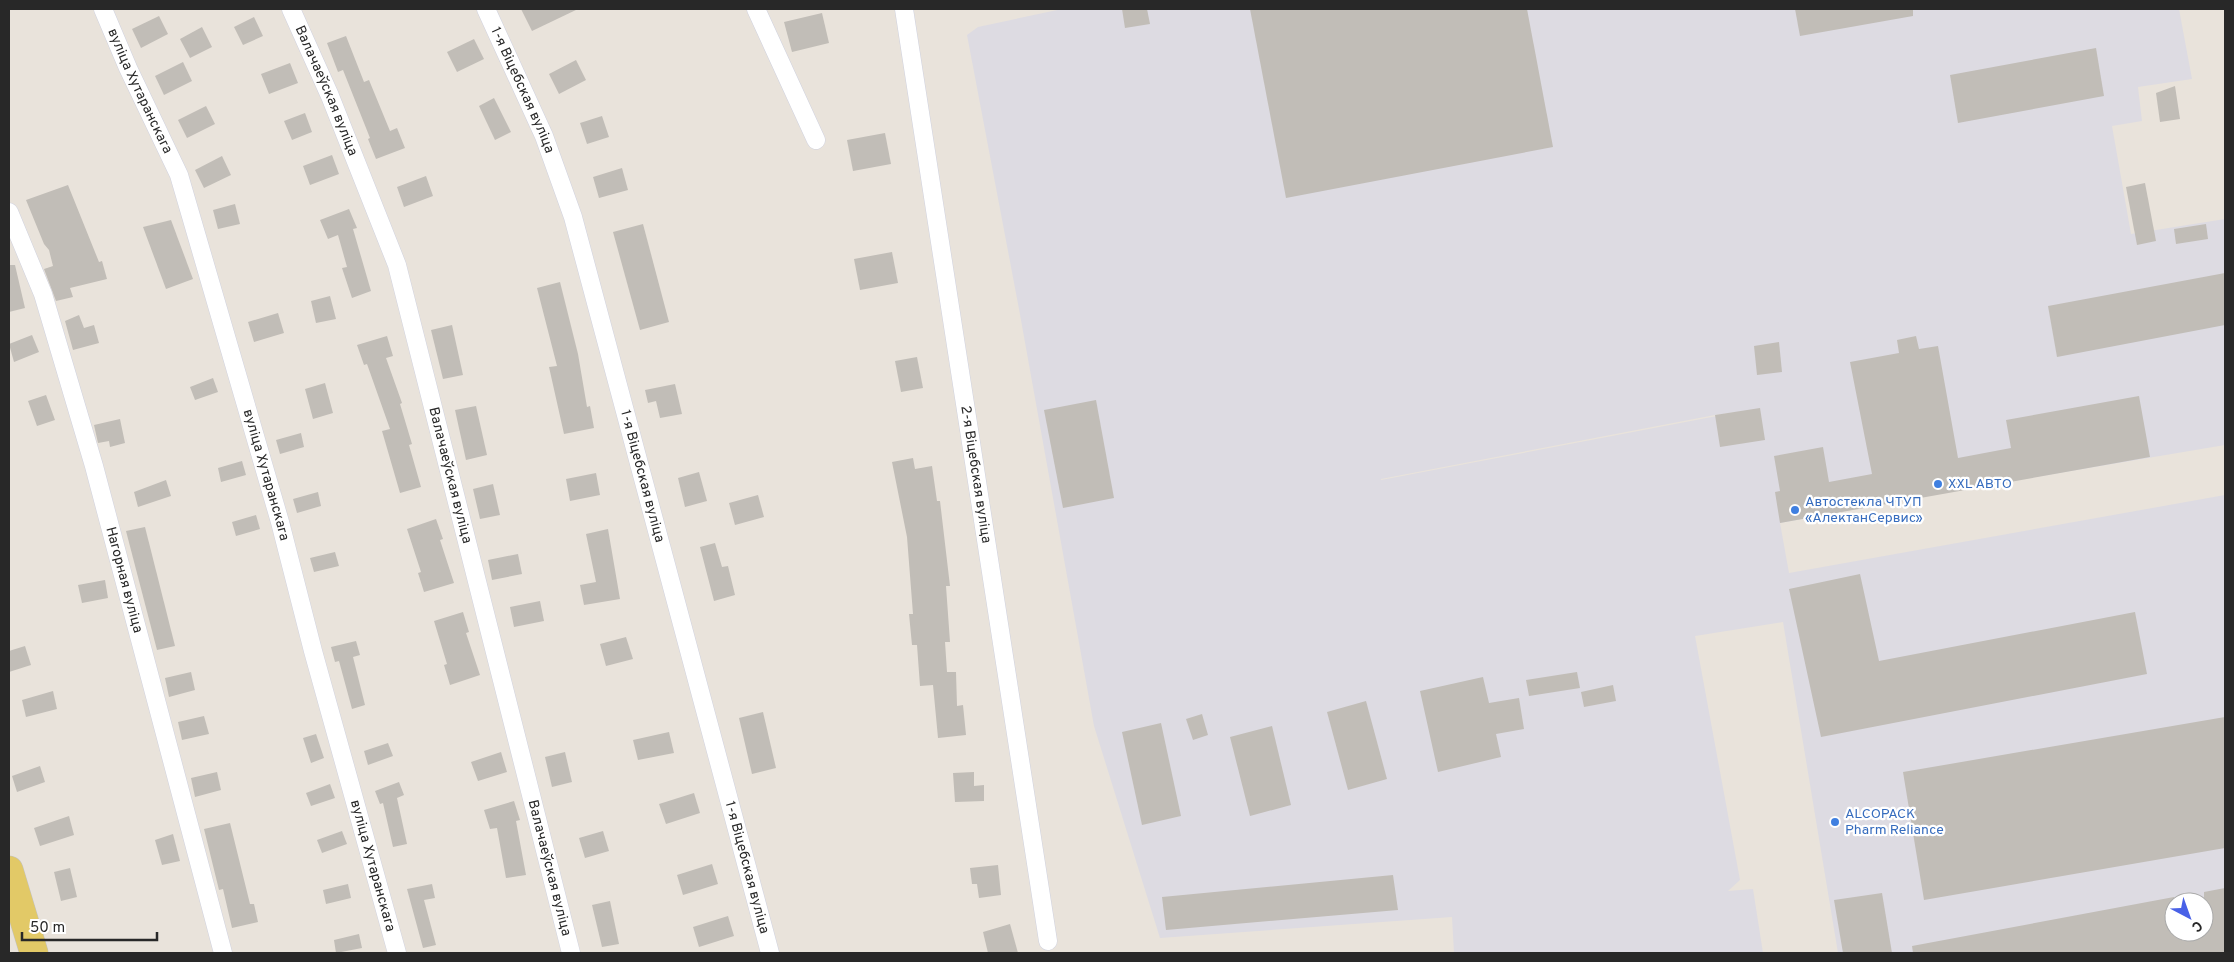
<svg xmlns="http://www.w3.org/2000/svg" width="2234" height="962" font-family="Overpass,sans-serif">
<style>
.industrial{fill:#dddbe2;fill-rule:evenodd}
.building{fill:#c1bdb7}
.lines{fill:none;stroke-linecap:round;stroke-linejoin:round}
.minor-casing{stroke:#d0d2df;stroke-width:19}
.primary-casing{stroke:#c3c3c3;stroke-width:29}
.minor{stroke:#fff;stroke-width:18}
.primary{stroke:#e2c967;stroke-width:28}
.shop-dot{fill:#3f7fe0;stroke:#fff;stroke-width:2}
.labels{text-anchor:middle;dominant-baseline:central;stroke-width:4.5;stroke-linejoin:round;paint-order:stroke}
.street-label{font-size:14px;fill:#282828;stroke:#fff}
.shop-label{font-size:14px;fill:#366cbe;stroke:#fff;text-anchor:start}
</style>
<rect width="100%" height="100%" fill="#e9e3db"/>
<path class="industrial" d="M1062 9H2179L2192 79 2138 87 2142 121 2112 126 2131 234 2225 219V445L1993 484 1780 523 1789 573 2225 495V953H1838L1783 622 1695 636 1740 880 1728 891 1753 889 1763 953H1454L1452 917 1160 938 1094 726 1019 309 967 35 978 27ZM1738 412 1381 480V479L1715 415ZM2174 902H2204V932H2174Z"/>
<g class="building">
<path d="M521 9H578L532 31Z"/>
<path d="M1122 9H1147L1150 24 1125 28Z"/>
<path d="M1250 9H1527L1553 147 1286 198Z"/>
<path d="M1795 9H1913V16L1800 36Z"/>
<path d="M822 13 829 43 792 52 784 22Z"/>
<path d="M159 16 168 34 141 48 132 29Z"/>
<path d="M254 17 263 36 243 45 234 27Z"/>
<path d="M202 27 212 47 190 58 180 39Z"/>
<path d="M346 36 364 82 369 80 390 131 397 128 405 148 376 159 368 139 370 138 343 70 338 72 327 43Z"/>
<path d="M474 39 484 59 457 72 447 52Z"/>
<path d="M2096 48 2104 96 1958 123 1950 75Z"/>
<path d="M576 60 586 80 559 94 549 74Z"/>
<path d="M183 62 192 81 164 95 155 76Z"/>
<path d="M290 63 298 83 269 94 261 74Z"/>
<path d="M2175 86 2180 119 2160 122 2156 93Z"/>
<path d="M494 98 511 132 495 140 479 106Z"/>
<path d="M206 106 215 124 187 138 178 120Z"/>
<path d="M305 113 312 132 292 140 284 121Z"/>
<path d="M602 116 609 137 587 144 580 123Z"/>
<path d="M885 133 891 164 853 171 847 140Z"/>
<path d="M332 155 339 174 310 185 303 166Z"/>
<path d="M222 156 231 175 204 188 195 170Z"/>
<path d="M622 168 628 190 599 198 593 177Z"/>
<path d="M426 176 433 196 404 207 397 187Z"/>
<path d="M2145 183 2156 241 2137 245 2126 187Z"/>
<path d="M68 185 99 262 102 261 107 279 70 288 73 297 56 301 44 269 53 266 49 250 44 244 26 200Z"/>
<path d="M235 204 240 224 218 229 213 210Z"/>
<path d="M349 209 357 228 353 229 371 291 352 298 342 268 347 267 338 235 328 239 320 220Z"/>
<path d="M171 220 193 279 166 289 143 227Z"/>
<path d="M643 224 669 322 640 330 613 232Z"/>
<path d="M2206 224 2208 239 2176 244 2174 229Z"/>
<path d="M892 252 898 283 860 290 854 259Z"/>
<path d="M9 265H15L25 308 9 312Z"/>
<path d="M2225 273V325L2057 357 2048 306Z"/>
<path d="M560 282 578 354 587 407 590 406 594 428 564 434 549 367 557 366 537 288Z"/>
<path d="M330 296 336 319 316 323 311 301Z"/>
<path d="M278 313 284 333 254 342 248 322Z"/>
<path d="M79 315 84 328 94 325 99 343 73 350 65 321Z"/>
<path d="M452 325 463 375 443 379 431 330Z"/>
<path d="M32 335 39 352 14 362 9 344Z"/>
<path d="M387 336 393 356 386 358 402 403 400 404 412 444 409 445 421 487 400 493 382 431 390 429 367 364 364 365 357 345Z"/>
<path d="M1916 336 1919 349 1938 346 1958 458 2011 448 2006 420 2139 396 2150 457 1780 523 1775 492 1780 491 1774 456 1823 447 1829 482 1872 474 1850 362 1899 353 1897 340Z"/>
<path d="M1779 342 1782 372 1757 375 1754 346Z"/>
<path d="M917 357 923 388 901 392 895 361Z"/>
<path d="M213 378 218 392 195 400 190 387Z"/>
<path d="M325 383 333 413 313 419 305 389Z"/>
<path d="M675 384 682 414 660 418 656 401 648 403 645 390Z"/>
<path d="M46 395 55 420 37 426 28 401Z"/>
<path d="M1096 400 1114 498 1063 508 1044 410Z"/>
<path d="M476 406 487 455 466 460 455 410Z"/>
<path d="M1760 408 1765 440 1720 447 1715 415Z"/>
<path d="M120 419 125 443 110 447 109 441 98 443 94 425Z"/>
<path d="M301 433 304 447 280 454 276 440Z"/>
<path d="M913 458 915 469 932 466 937 501H940L950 586H946L950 642H945L947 672H956L957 706 963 705 966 735 938 738 933 685 920 686 917 645H912L909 614H913L907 537 892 462Z"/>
<path d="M242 461 246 475 221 482 218 468Z"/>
<path d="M699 472 707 501 685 507 678 478Z"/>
<path d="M596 473 600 495 570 501 566 479Z"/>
<path d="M166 480 171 496 138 507 134 492Z"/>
<path d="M493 484 500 515 480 519 473 489Z"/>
<path d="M318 492 321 506 297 513 293 499Z"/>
<path d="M758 495 764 517 735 525 729 503Z"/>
<path d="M256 515 260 529 236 536 232 522Z"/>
<path d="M436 519 443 539 440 540 454 583 424 592 418 573 421 572 407 529Z"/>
<path d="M145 527 175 646 157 650 126 531Z"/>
<path d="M608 529 620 599 584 605 580 585 596 582 586 534Z"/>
<path d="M715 543 722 567 728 566 735 595 714 601 700 547Z"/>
<path d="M335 552 339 566 314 572 310 558Z"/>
<path d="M518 554 522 574 492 580 488 560Z"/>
<path d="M1860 574 1879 661 2135 612 2147 674 1821 737 1789 589Z"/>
<path d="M105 580 108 598 82 603 78 585Z"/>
<path d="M540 601 544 621 514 627 510 607Z"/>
<path d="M463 612 469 632 466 633 480 675 450 685 444 665 447 664 434 621Z"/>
<path d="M626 637 633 659 606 666 600 644Z"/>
<path d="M356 641 360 655 353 657 365 705 352 709 339 661 335 662 331 647Z"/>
<path d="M25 646 31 665 9 672V651Z"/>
<path d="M191 672 195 690 169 697 165 678Z"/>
<path d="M1577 672 1580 688 1529 696 1526 680Z"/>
<path d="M1483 677 1489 703 1519 698 1524 729 1496 734 1501 757 1438 772 1420 691Z"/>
<path d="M1613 685 1616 701 1584 707 1581 692Z"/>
<path d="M53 691 57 709 26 717 22 700Z"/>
<path d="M1366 701 1387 779 1348 790 1327 712Z"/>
<path d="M763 712 776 768 752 774 739 718Z"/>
<path d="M1202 714 1208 735 1193 740 1186 719Z"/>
<path d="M204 716 209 734 182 740 178 722Z"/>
<path d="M2225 717V848L1924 900 1903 772Z"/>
<path d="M1161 723 1181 816 1142 825 1122 732Z"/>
<path d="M1272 726 1291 805 1250 816 1230 737Z"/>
<path d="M669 732 674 753 638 760 633 740Z"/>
<path d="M316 734 324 758 311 763 303 738Z"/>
<path d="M388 743 393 756 368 765 364 751Z"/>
<path d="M501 752 507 772 478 781 471 762Z"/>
<path d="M565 752 572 782 552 787 545 757Z"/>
<path d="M40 766 45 782 17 792 12 776Z"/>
<path d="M217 772 221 790 195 797 191 778Z"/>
<path d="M974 772V786L984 785V801L955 802 953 773Z"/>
<path d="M399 782 404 795 397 798 407 844 393 847 383 803 380 804 375 791Z"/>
<path d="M330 784 335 798 311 806 306 793Z"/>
<path d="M694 793 700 813 666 824 659 804Z"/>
<path d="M514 801 520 820 516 821 526 875 506 878 497 828 490 829 484 810Z"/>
<path d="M69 816 74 835 40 846 34 828Z"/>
<path d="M230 823 250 904H254L258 922 232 928 223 889 219 890 204 829Z"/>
<path d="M342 831 347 844 322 853 317 840Z"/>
<path d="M603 831 609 851 585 858 579 838Z"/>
<path d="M173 834 180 861 162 865 155 840Z"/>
<path d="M712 864 718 884 683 895 677 875Z"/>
<path d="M998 865 1001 895 979 898 977 884H972L970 868Z"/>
<path d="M70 868 77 897 61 901 54 872Z"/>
<path d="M1393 875 1398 910 1166 930 1162 897Z"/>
<path d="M348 884 351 898 326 904 323 890Z"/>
<path d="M432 884 435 898 424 900 436 945 423 948 407 889Z"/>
<path d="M2225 888V953H1913L1912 946 2174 897V932H2204V892Z"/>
<path d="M1882 893 1892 953H1843L1834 900Z"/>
<path d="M610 901 619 944 602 947 592 905Z"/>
<path d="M728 916 734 936 699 947 693 927Z"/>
<path d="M1010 924 1018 953H988L983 932Z"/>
<path d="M359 934 362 948 336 953 334 940Z"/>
</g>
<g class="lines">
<defs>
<g id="minor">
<path id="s1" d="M103 9 128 68 179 175 280 522 313 651 397 953"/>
<path id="s2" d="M291 9 330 96 397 265 571 953"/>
<path id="s3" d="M486 9 544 136 573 217 770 953"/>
<path d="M756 9 816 140"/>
<path id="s4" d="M904 9 1048 941"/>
<path id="s5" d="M9 212 43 294 94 466 223 953"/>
</g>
<path id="primary" d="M9 870 34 953"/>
</defs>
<use href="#minor" class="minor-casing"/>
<use href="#primary" class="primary-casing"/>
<use href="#minor" class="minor"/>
<use href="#primary" class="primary"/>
</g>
<g class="shop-dot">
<circle cx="1938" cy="484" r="5"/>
<circle cx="1795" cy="510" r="5"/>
<circle cx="1835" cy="822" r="5"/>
</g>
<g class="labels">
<g class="street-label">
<text stroke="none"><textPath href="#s2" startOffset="89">Валачаеўская вуліца</textPath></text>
<text stroke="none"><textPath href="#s3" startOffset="89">1-я Віцебская вуліца</textPath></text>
<text stroke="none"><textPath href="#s1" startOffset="90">вуліца Хутаранскага</textPath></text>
<text stroke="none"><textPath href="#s1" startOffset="495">вуліца Хутаранскага</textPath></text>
<text stroke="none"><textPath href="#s2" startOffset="494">Валачаеўская вуліца</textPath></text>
<text stroke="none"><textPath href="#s4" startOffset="471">2-я Віцебская вуліца</textPath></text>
<text stroke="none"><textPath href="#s3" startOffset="494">1-я Віцебская вуліца</textPath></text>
<text stroke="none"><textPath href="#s5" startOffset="386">Нагорная вуліца</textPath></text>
<text stroke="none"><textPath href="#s1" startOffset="900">вуліца Хутаранскага</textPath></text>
<text stroke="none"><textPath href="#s2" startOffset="899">Валачаеўская вуліца</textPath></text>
<text stroke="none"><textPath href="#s3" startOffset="899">1-я Віцебская вуліца</textPath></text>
</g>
<g class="shop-label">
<text x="1948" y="484">XXL АВТО</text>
<text x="1805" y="502">Автостекла ЧТУП<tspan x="1805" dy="16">«АлектанСервис»</tspan></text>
<text x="1845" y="814">ALCOPACK<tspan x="1845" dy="16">Pharm Reliance</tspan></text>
</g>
</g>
<rect width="2234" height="962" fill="none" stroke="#282828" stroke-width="20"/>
<g transform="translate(2189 917) rotate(139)"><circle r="24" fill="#ffffff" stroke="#a9a9a9"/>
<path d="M0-4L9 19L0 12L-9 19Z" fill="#4961e7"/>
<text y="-8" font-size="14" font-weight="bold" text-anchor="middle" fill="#282828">С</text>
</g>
<path d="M22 932v8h135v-8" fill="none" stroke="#282828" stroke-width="2.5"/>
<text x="30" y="932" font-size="15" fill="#282828" stroke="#ffffff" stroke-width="4" paint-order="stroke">50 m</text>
</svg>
